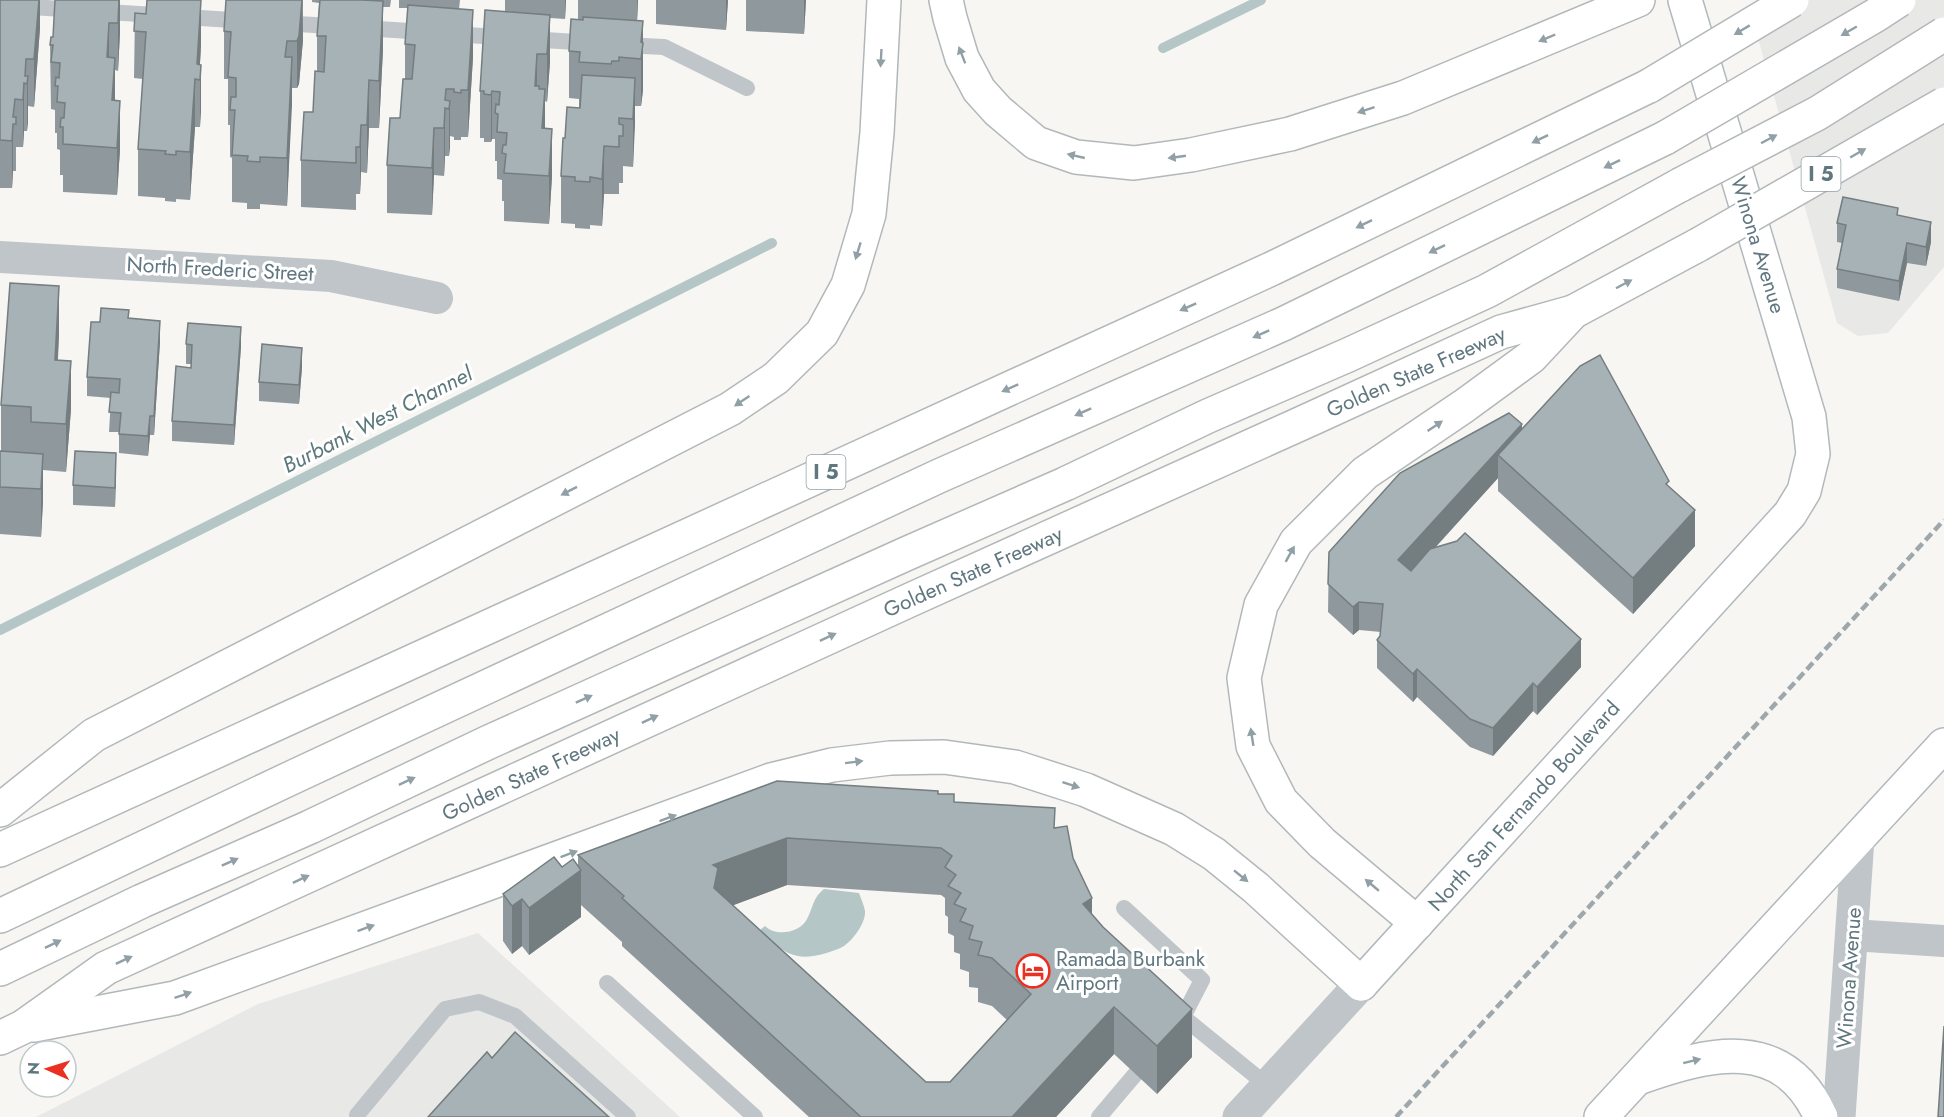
<svg xmlns="http://www.w3.org/2000/svg" width="1944" height="1117" font-family="Jost,sans-serif">
<style>
.built{fill:#e8e8e7}
.water{fill:#b5c6c7}
.lines{fill:none;stroke-linecap:round;stroke-linejoin:round}
.stream{stroke:#b5c6c7;stroke-width:10}
.secondary-casing{stroke:#b1b9bd;stroke-width:36}
.primary-casing{stroke:#b2b9bc;stroke-width:36}
.motorway-casing{stroke:#b2b8ba;stroke-width:36}
.service{stroke:#bfc5c8;stroke-width:16}
.minor{stroke:#bfc5c8;stroke-width:32}
.tertiary{stroke:#bfc5c8;stroke-width:33}
.secondary{stroke:#fff;stroke-width:33}
.primary{stroke:#fff;stroke-width:33}
.motorway{stroke:#fff;stroke-width:33}
.rail{stroke:#9ea8ac;stroke-width:4.5;stroke-dasharray:9 4.5;stroke-linecap:butt}
.motorway-bridge-casing{stroke:#b2b8ba;stroke-width:36;stroke-linecap:butt}
.motorway-bridge{stroke:#fff;stroke-width:33}
.wall{fill:#8f999d;fill-rule:evenodd}
.shaded-wall{fill:#747d7f}
.building{fill:#a6b2b6;stroke:#747d7f;stroke-width:1.5;fill-rule:evenodd}
.oneway{fill:#90a0a6}
.labels{text-anchor:middle;dominant-baseline:central;stroke-width:6;stroke-linejoin:round;paint-order:stroke}
.shield{fill:#fff;stroke:#90a0a6;stroke-width:1.5}
.shield-label{font-size:20px;font-weight:bold;fill:#607780}
.street-label{font-size:21px;fill:#607780;stroke:#fff}
.poi-label{font-size:21px;fill:#607780;stroke:#fff;text-anchor:start}
.water-label{font-size:22px;font-style:italic;fill:#5b787b;stroke:#fff}
</style>
<rect width="100%" height="100%" fill="#f7f6f3"/>
<g class="built">
<path d="M1773 0H1944V267L1888 333 1858 336 1837 323 1751 13Z"/>
<path d="M478 933 680 1117H36L258 1004Z"/>
</g>
<path class="water" d="M824 889 859 893C861 899 864 905 865 911 866 923 853 940 844 946 834 952 809 959 798 956 783 953 770 941 760 930L765 926C776 937 800 933 807 919 814 906 812 899 824 889Z"/>
<g class="lines">
<g class="stream">
<path d="M1163 48 1261 0"/>
<path d="M0 630 772 243"/>
</g>
<defs>
<path id="secondary" d="M1361 984 1790 514 1804 491 1813 454 1809 417 1685 0"/>
<g id="primary">
<path d="M1638 1078C1709 1053 1783 1033 1821 1117"/>
<path d="M1601 1117 1944 745"/>
</g>
<g id="motorway">
<path d="M946 0 950 18 962 58 979 90 998 111 1036 143 1076 157 1134 163 1191 155 1290 134 1403 98 1638 0"/>
<path d="M0 810 94 735 730 409 776 378 822 333 848 285 869 214 877 133 884 0"/>
<path d="M0 850 1271 269 1649 86"/>
<path d="M0 916 291 778 939 476 1283 324 1665 138"/>
<path d="M1417 923 1322 843 1281 801 1253 746 1244 678 1261 605 1296 542 1365 473 1464 406 1531 357 1573 312"/>
<path d="M0 969 142 901 310 827 489 742 908 553 1065 484 1208 416 1348 355 1487 291 1680 185"/>
<path d="M34 1025 175 998 771 780 832 765 890 758 944 757 1015 767 1086 790 1174 829 1214 854 1256 888 1361 984"/>
<path d="M0 1038 23 1027 106 968 910 600 1311 419 1501 332 1573 312 1698 245"/>
</g>
</defs>
<use href="#secondary" class="secondary-casing"/>
<use href="#primary" class="primary-casing"/>
<use href="#motorway" class="motorway-casing"/>
<g class="service">
<path d="M0 5 247 21"/>
<path d="M282 23 426 32"/>
<path d="M452 34 591 43"/>
<path d="M623 45 664 47 747 88"/>
<path d="M1124 908 1202 980 1183 1017 1268 1086"/>
<path d="M607 983 755 1117"/>
<path d="M357 1115 445 1009 479 1002 515 1016 628 1117"/>
<path d="M1099 1117 1149 1058"/>
</g>
<g class="minor">
<path d="M0 257 331 276 437 298"/>
<path d="M1852 935 1944 941"/>
</g>
<g class="tertiary">
<path d="M1239 1117 1361 984"/>
<path d="M1839 1117 1858 838"/>
</g>
<use href="#secondary" class="secondary"/>
<use href="#primary" class="primary"/>
<use href="#motorway" class="motorway"/>
<path class="rail" d="M1396 1117 1944 520"/>
<defs>
<g id="motorway-bridge">
<path d="M1649 86 1792 0"/>
<path d="M1665 138 1876 15 1899 0"/>
<path d="M1680 185 1818 113 1944 34"/>
<path d="M1698 245 1944 104"/>
</g>
</defs>
<use href="#motorway-bridge" class="motorway-bridge-casing"/>
<use href="#motorway-bridge" class="motorway-bridge"/>
</g>
<g class="wall">
<path d="M0 0H40V28L34 107 28 106 27 131H24L23 147H16V171H13L12 188H0Z"/>
<path d="M120 0V32L118 71 115 70V101L120 149 117 195 63 192V175H60V150L57 149V133H55V110L51 109 50 45 53 37Z"/>
<path d="M303 0V40L299 84 297 88H292L287 206 260 204V209H247V203L232 202V158L230 157V125H228V79H224V31Z"/>
<path d="M312 0H391L390 7H383V49L379 128H369L367 173 361 172 360 194H356V210L301 207V160L313 112 317 71V36L319 3 312 2Z"/>
<path d="M399 0H460L459 9 473 57 468 137H461V140H454V137L450 136 449 156H445L444 176 434 175 432 215 387 213V165L400 118 405 79V44L408 8H399Z"/>
<path d="M505 0H566L565 19 550 18V62L547 102 545 101V128L552 176 549 224 504 221V201H502V180L497 179V161H495V139H492L491 142H484V138H480V91L505 12Z"/>
<path d="M578 0H638L637 20 643 43V90L641 106H635L633 167 623 166V183H619V194H604L602 226 590 225V229L575 228V224L561 223V176L565 138 579 108V99L569 98V51L578 19Z"/>
<path d="M656 0H728L726 30 656 24Z"/>
<path d="M746 0H806L804 34 746 31Z"/>
<path d="M135 13 201 45 200 64 201 65 200 127H195L190 200 176 199V202L165 201V198L138 196V149L143 79 134 78Z"/>
<path d="M1898 216 1931 242 1926 266 1907 263 1899 301 1837 288V269L1842 243 1837 242V223Z"/>
<path d="M129 319 160 341 154 435H150L148 456 119 453V432H109L111 398 87 396V377L100 322Z"/>
<path d="M59 334 58 360 71 409 66 472 43 470V501L41 537 0 534V451H1V405Z"/>
<path d="M186 344 241 346 234 445 172 441V421L191 368V364H186Z"/>
<path d="M302 367 299 404 259 401V382Z"/>
<path d="M1522 429 1669 487 1695 546 1633 614 1498 491V478L1435 548 1581 667 1537 715 1533 711 1493 756 1470 747 1417 697 1413 702 1377 668V640L1380 636 1381 632 1359 630 1353 635 1328 612 1329 552Z"/>
<path d="M116 472 115 507 73 505V485Z"/>
<path d="M938 794 954 802 1055 828 1073 858 1092 914 1192 1057 1157 1094 1114 1054 1056 1117H809L622 946V942L581 905V917L529 955 522 946 512 954 503 941V894L562 867 578 866V855ZM787 885 941 895 945 898V915L948 917V933L954 936V952L960 954V969L969 972V987L978 988V1002L992 1006 1007 1020 950 1082H926L733 905Z"/>
</g>
<g class="shaded-wall">
<path d="M39 0H40V28L34 107V59Z"/>
<path d="M119 0H120V32L118 71V23Z"/>
<path d="M201 0V45L199 80 197 64Z"/>
<path d="M302 0 303 40 299 84 297 88V41Z"/>
<path d="M565 0H566L565 19Z"/>
<path d="M637 0H638L637 23Z"/>
<path d="M726 0H728L726 30Z"/>
<path d="M804 0H806L804 34Z"/>
<path d="M383 1V49L379 128V81Z"/>
<path d="M473 10V57L468 137V90Z"/>
<path d="M550 15V62L547 102V54Z"/>
<path d="M643 21V90L641 106V42Z"/>
<path d="M109 23V70L107 57Z"/>
<path d="M537 54V101L535 86Z"/>
<path d="M292 57V105L287 206V158Z"/>
<path d="M115 58V105L112 148V100Z"/>
<path d="M201 65V112L200 127V80Z"/>
<path d="M28 76V123L27 131V84Z"/>
<path d="M635 78V125L633 167V119Z"/>
<path d="M195 79V127L190 200V152Z"/>
<path d="M369 80V128L367 173V125Z"/>
<path d="M24 83V131L23 147V100Z"/>
<path d="M545 89V136L542 128Z"/>
<path d="M492 91V139L491 142V95Z"/>
<path d="M120 101V149L117 195V148Z"/>
<path d="M450 101V148L449 156V109Z"/>
<path d="M445 108V156L444 176V128Z"/>
<path d="M13 124V171L12 188V141Z"/>
<path d="M361 125V172L360 194V147Z"/>
<path d="M434 128V175L432 215V168Z"/>
<path d="M552 129V176L549 224V176Z"/>
<path d="M604 146V194L602 226V179Z"/>
<path d="M1931 222V242L1926 266V247Z"/>
<path d="M1907 243V263L1899 301V281Z"/>
<path d="M59 286V334L55 408V360Z"/>
<path d="M160 321V341L154 435V416Z"/>
<path d="M241 327V346L234 445V425Z"/>
<path d="M302 348V367L299 404V385Z"/>
<path d="M71 361V409L66 472V424Z"/>
<path d="M150 416V435L148 456V436Z"/>
<path d="M1522 424V452L1498 455V478L1398 588V560Z"/>
<path d="M116 453V472L115 507V488Z"/>
<path d="M43 454V501L41 537V489Z"/>
<path d="M1695 510V546L1633 614V578Z"/>
<path d="M1359 602V630L1353 635V607Z"/>
<path d="M1581 639V667L1537 715V687Z"/>
<path d="M1417 669V697L1413 702V674Z"/>
<path d="M1533 683V711L1493 756V728Z"/>
<path d="M787 838V885L718 911 714 935 713 865Z"/>
<path d="M581 870V917L529 955V908Z"/>
<path d="M1092 898V945L1083 904Z"/>
<path d="M522 899V946L512 954V906Z"/>
<path d="M1114 1007V1054L1056 1117H1012Z"/>
<path d="M1192 1009V1057L1157 1094V1046Z"/>
</g>
<g class="building">
<path d="M0 0H39L34 59H26L25 76H28L27 84 24 83 23 100 15 99 13 117H16V124H13L12 141 0 140Z"/>
<path d="M55 0H119L118 23H109L107 57 115 58 112 100 120 101 117 148 63 144V127H60L61 118H64L65 103 57 102 58 86H55L56 77 59 78 60 63 51 62 53 45H50L51 37H53Z"/>
<path d="M147 0H201L197 64 201 65 200 80 195 79 190 152 176 151V155L165 154 166 151 138 149 146 32 134 31 135 13 146 14Z"/>
<path d="M226 0H302L299 36 297 41H287L285 57H292L287 158 260 157V162L247 161 248 156 232 155 235 110H230L231 97H236V78L228 77 231 32 224 31Z"/>
<path d="M320 0H361L383 1 379 81 369 80 367 125H361L360 147H356V163L301 160 304 112H313L315 71 324 72 326 36H317Z"/>
<path d="M408 5 473 10 468 90H461V93L454 92V89H446L445 100 450 101 449 109 445 108 444 128H434L432 168 387 165 390 118H400L403 79H412L415 45 405 44Z"/>
<path d="M485 10 550 15 547 54H537L535 86H539V89H545L542 128 552 129 549 176 504 173 506 154 502 153 503 145H506L507 133 497 132 498 114 495 113 496 104 499 105 500 92 492 91 491 95 484 94V91H480Z"/>
<path d="M583 17 643 21 641 42 643 43 641 59 619 57V61H612L611 64 579 62 580 52 569 51 571 19 583 20Z"/>
<path d="M582 75 635 78 633 119 619 118V124L623 125V136H619V147L604 146 602 179 590 177V182L575 181V177L561 176 563 138H565L567 107 580 108Z"/>
<path d="M1843 197 1898 208 1897 215 1931 222 1926 247 1907 243 1899 281 1837 269 1846 225 1837 223Z"/>
<path d="M10 283 59 286 55 360 71 361 66 424 31 422V407L1 405Z"/>
<path d="M101 308 129 310 128 318 160 321 154 416H150L148 436 119 434 121 413 109 412 111 392 119 393 120 379 87 377 91 322H100Z"/>
<path d="M188 323 241 327 234 425 172 421 176 366 191 368 192 345 186 344Z"/>
<path d="M262 344 302 348 299 385 259 382Z"/>
<path d="M1600 355 1669 481 1666 484 1695 510 1633 578 1498 455 1580 366Z"/>
<path d="M1509 413 1522 424 1398 560 1411 571 1430 549 1457 541 1465 533 1581 639 1537 687 1533 683 1493 728 1470 719 1417 669 1413 674 1377 640 1380 636 1383 604 1359 602 1353 607 1328 584 1329 552 1400 473Z"/>
<path d="M0 451 43 454 41 489 0 487Z"/>
<path d="M75 451 116 453 115 488 73 485Z"/>
<path d="M777 781 938 791V794H954V802L1055 808 1054 828 1067 826 1073 858 1092 898 1083 904 1103 927 1192 1009 1157 1046 1114 1007 1012 1117H861L622 898 624 896 578 855ZM787 838 941 848 952 856 945 867 956 875 948 886 961 893 954 904 966 909 960 921 973 926 969 939 982 942 978 955 992 958 1031 994 950 1082H926L714 888 718 868 713 865Z"/>
<path d="M554 857 562 867 573 859 581 870 529 908 522 899 512 906 503 894Z"/>
<path d="M1944 1026V1117H1938Z"/>
<path d="M515 1032 609 1117H428L487 1052 492 1058Z"/>
</g>
<defs><path id="oneway-solid" d="M-6-.8H1V-3.2L6.5 0L1 3.2V.8H-6Z" transform="scale(1.5)"/></defs>
<g class="oneway">
<use href="#oneway-solid" transform="translate(1742 30) rotate(149)"/>
<use href="#oneway-solid" transform="translate(1849 31) rotate(150)"/>
<use href="#oneway-solid" transform="translate(1547 38) rotate(157)"/>
<use href="#oneway-solid" transform="translate(962 55) rotate(-111)"/>
<use href="#oneway-solid" transform="translate(881 58) rotate(93)"/>
<use href="#oneway-solid" transform="translate(1366 110) rotate(162)"/>
<use href="#oneway-solid" transform="translate(1540 139) rotate(154)"/>
<use href="#oneway-solid" transform="translate(1769 139) rotate(-28)"/>
<use href="#oneway-solid" transform="translate(1858 153) rotate(-30)"/>
<use href="#oneway-solid" transform="translate(1076 156) rotate(-167)"/>
<use href="#oneway-solid" transform="translate(1177 157) rotate(172)"/>
<use href="#oneway-solid" transform="translate(1612 164) rotate(154)"/>
<use href="#oneway-solid" transform="translate(1364 224) rotate(154)"/>
<use href="#oneway-solid" transform="translate(1437 249) rotate(154)"/>
<use href="#oneway-solid" transform="translate(858 251) rotate(107)"/>
<use href="#oneway-solid" transform="translate(1624 284) rotate(-28)"/>
<use href="#oneway-solid" transform="translate(1188 307) rotate(156)"/>
<use href="#oneway-solid" transform="translate(1261 334) rotate(156)"/>
<use href="#oneway-solid" transform="translate(1010 388) rotate(156)"/>
<use href="#oneway-solid" transform="translate(742 401) rotate(146)"/>
<use href="#oneway-solid" transform="translate(1083 412) rotate(156)"/>
<use href="#oneway-solid" transform="translate(1435 426) rotate(-34)"/>
<use href="#oneway-solid" transform="translate(569 491) rotate(153)"/>
<use href="#oneway-solid" transform="translate(1290 554) rotate(-61)"/>
<use href="#oneway-solid" transform="translate(828 637) rotate(-25)"/>
<use href="#oneway-solid" transform="translate(584 699) rotate(-24)"/>
<use href="#oneway-solid" transform="translate(650 719) rotate(-25)"/>
<use href="#oneway-solid" transform="translate(1252 737) rotate(-99)"/>
<use href="#oneway-solid" transform="translate(854 762) rotate(-7)"/>
<use href="#oneway-solid" transform="translate(407 781) rotate(-25)"/>
<use href="#oneway-solid" transform="translate(1071 785) rotate(18)"/>
<use href="#oneway-solid" transform="translate(668 818) rotate(-20)"/>
<use href="#oneway-solid" transform="translate(569 854) rotate(-20)"/>
<use href="#oneway-solid" transform="translate(230 862) rotate(-24)"/>
<use href="#oneway-solid" transform="translate(1241 876) rotate(39)"/>
<use href="#oneway-solid" transform="translate(301 879) rotate(-25)"/>
<use href="#oneway-solid" transform="translate(1372 885) rotate(-140)"/>
<use href="#oneway-solid" transform="translate(366 928) rotate(-20)"/>
<use href="#oneway-solid" transform="translate(53 944) rotate(-26)"/>
<use href="#oneway-solid" transform="translate(124 960) rotate(-25)"/>
<use href="#oneway-solid" transform="translate(183 995) rotate(-19)"/>
<use href="#oneway-solid" transform="translate(1692 1061) rotate(-14)"/>
</g>
<defs>
<symbol id="hotel-ring" viewBox="-11 -11 22 22"><circle r="9.5" fill="#fff" stroke="#eb2f20" stroke-width="1.5"/><path d="M-6-4.5h1.5V1H6V5H4.5V3h-9V5H-6ZM-4 0a1.8 1.8 0 1 1 3.6 0ZM.5 0V-2.5h3Q6-2.5 6 0Z" fill="#eb2f20"/></symbol>
</defs>
<g fill-rule="evenodd">
<use href="#hotel-ring" x="1014" y="952" width="38" height="38"/>
</g>
<g class="labels">
<g class="shield">
<rect x="1801.5" y="157" width="39" height="34" rx="4.5"/>
<rect x="806.5" y="455" width="39" height="34" rx="4.5"/>
</g>
<g class="shield-label">
<text x="1821" y="174">I 5</text>
<text x="826" y="472">I 5</text>
</g>
<g class="street-label">
<text transform="translate(1758 245) rotate(73)">Winona Avenue</text>
<text transform="translate(220 269) rotate(3)">North Frederic Street</text>
<text transform="translate(1416 372) rotate(-24)">Golden State Freeway</text>
<text transform="translate(973 572) rotate(-24)">Golden State Freeway</text>
<text transform="translate(531 774) rotate(-25)">Golden State Freeway</text>
<text transform="translate(1524 806) rotate(-48)">North San Fernando Boulevard</text>
<text transform="translate(1849 978) rotate(-86)">Winona Avenue</text>
</g>
<g class="poi-label">
<text x="1056" y="959">Ramada Burbank<tspan x="1056" dy="24">Airport</tspan></text>
</g>
<g class="water-label">
<text transform="translate(377 419) rotate(-27)">Burbank West Channel</text>
</g>
</g>
<g transform="translate(48 1069) rotate(273)"><circle r="28" fill="#ffffff" stroke="#bfc9cc" stroke-width="1.5"/>
<path d="M0-4.5L10 22L0 15L-10 22Z" fill="#eb2f20"/>
<text y="-9" font-size="16" font-weight="bold" text-anchor="middle" fill="#607780">N</text>
</g>
</svg>
